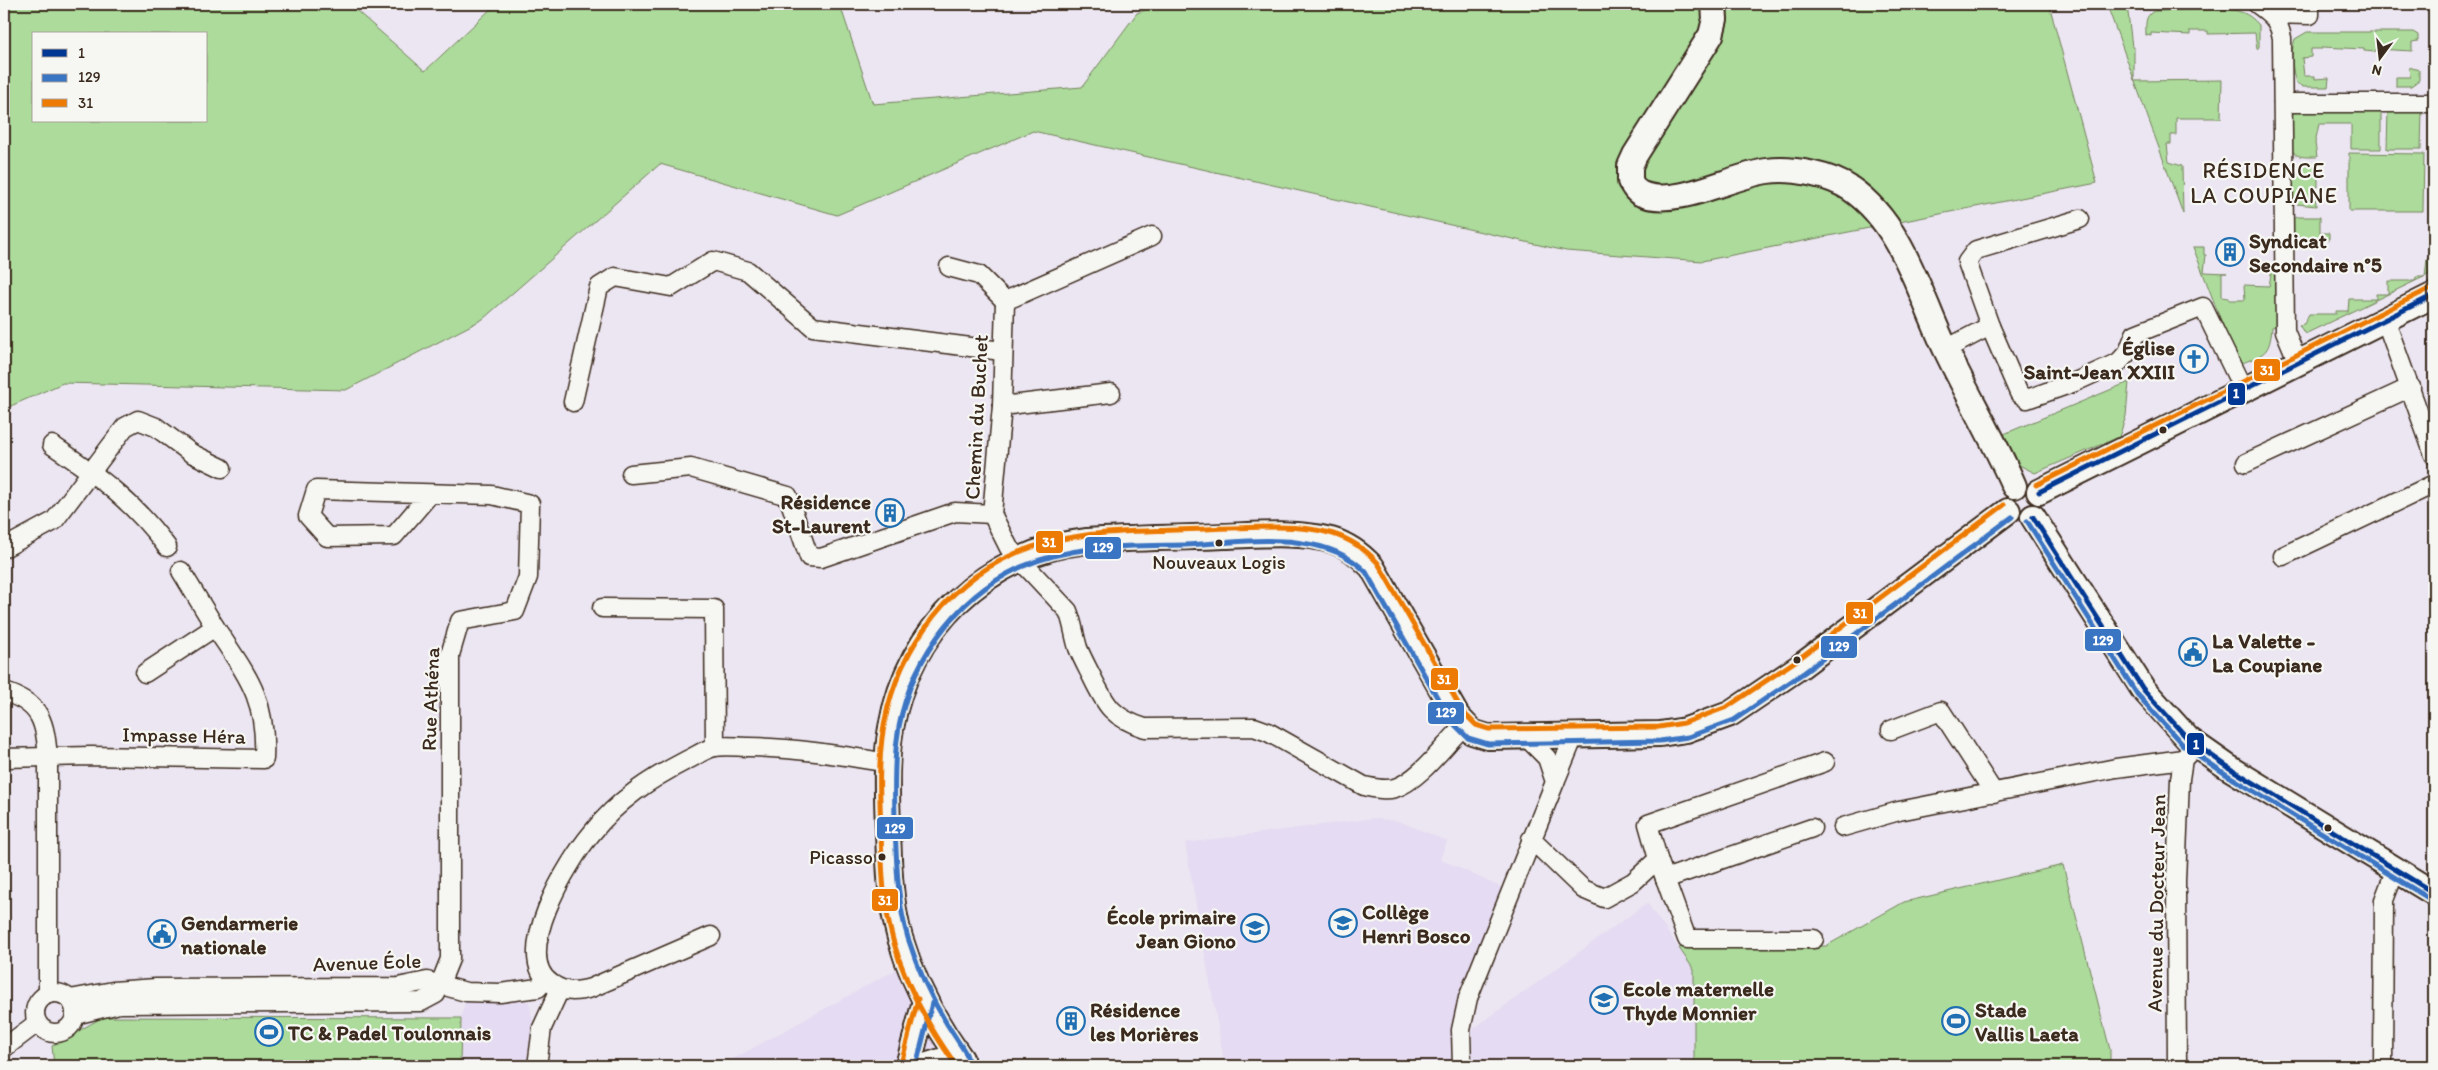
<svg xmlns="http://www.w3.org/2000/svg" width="2438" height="1070" font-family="Itim,sans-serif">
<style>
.built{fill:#e5dbf2}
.green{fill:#acdb9b;stroke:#74825c;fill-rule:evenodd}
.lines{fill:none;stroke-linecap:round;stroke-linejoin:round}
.street-casing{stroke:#3b2a1e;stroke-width:21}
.secondary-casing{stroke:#3b2a1e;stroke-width:28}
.street{stroke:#f6f6f2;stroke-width:18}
.secondary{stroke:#f6f6f2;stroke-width:24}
.bus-1-casing{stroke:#f6f6f2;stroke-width:9}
.bus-2-casing{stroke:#f6f6f2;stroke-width:9}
.bus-3-casing{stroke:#f6f6f2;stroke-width:9}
.bus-1{stroke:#003893;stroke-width:5}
.bus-2{stroke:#3a75c4;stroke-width:5}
.bus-3{stroke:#ed7a02;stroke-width:5}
.bus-dot{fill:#3b2a1e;stroke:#f6f6f2;stroke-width:2}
.labels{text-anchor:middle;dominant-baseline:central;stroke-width:4.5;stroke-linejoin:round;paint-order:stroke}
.bus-label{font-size:20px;fill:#3b2a1e;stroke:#f6f6f2}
.poi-label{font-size:21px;font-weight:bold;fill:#3b2a1e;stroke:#f6f6f2;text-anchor:start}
.street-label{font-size:21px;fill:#3b2a1e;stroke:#f6f6f2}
.neighbourhood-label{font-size:22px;letter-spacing:1px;fill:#3b2a1e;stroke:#f6f6f2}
.line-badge{stroke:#f6f6f2;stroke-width:2}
.badge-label{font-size:14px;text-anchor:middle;font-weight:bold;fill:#fff}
</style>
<rect width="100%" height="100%" fill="#ece6f2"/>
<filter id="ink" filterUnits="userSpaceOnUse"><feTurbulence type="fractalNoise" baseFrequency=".02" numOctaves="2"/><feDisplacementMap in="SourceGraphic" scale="10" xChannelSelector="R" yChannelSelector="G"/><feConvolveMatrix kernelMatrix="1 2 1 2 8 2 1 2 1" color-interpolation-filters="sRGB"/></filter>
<g filter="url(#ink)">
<g class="built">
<path d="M1375 818 1401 822 1447 841 1440 859 1502 888 1456 1003 1453 1066H1225L1185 843Z"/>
<path d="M1647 903 1694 970V1066H1472L1473 1029Z"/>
<path d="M899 968 958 1066H720Z"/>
<path d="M529 1001 541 1066H460L461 1018 465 1002Z"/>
</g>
<g class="green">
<path d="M4 4H349L425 71 496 4H845L841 8 873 104 1082 87 1137 13 1162 4H2049L2097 183 1702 261 1566 251 1033 131 837 215 660 164 483 319 346 390 63 383 4 409ZM34 34H206V121H34Z"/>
<path d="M2127 4 2132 47H2134V81L2222 80 2221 118H2176V135H2171V144H2167L2169 162 2182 166 2183 214 2107 5Z"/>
<path d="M2222 9C2238 10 2248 12 2259 25V47L2257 49 2255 33 2208 34V31H2190V35L2151 33V36L2146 35C2146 25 2144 16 2154 11Z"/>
<path d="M2307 32H2413L2418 35V41L2412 42V51L2376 49 2375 52 2364 51V49L2322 47V49H2311V57L2302 58 2304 76H2315V79L2329 78 2328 87H2303L2296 83C2292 69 2290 53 2295 39Z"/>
<path d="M2409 67 2419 70V80L2411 86H2396V77H2410Z"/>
<path d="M2293 109H2381V149H2351V124H2319L2315 143 2317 157C2310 157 2299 158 2294 153 2286 144 2288 119 2293 109Z"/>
<path d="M2388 109 2422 110 2421 149H2387Z"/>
<path d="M2349 153 2424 154 2423 211H2349Z"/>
<path d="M2301 164H2315L2316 175H2318V187H2315L2316 206 2297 204C2288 194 2287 170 2301 164Z"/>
<path d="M2296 217H2320V233H2329V239C2318 238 2290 242 2291 227 2291 221 2292 220 2296 217Z"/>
<path d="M2193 247H2204V255H2206L2204 272 2227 273H2222V297L2229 298V300H2245L2244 285 2269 286 2273 263H2278L2277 325 2272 327C2270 356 2263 354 2238 365Z"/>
<path d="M2427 259 2434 261V272L2305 334 2299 325 2304 324 2309 314H2336V311H2348L2349 299H2376V294H2388V281H2415L2416 277H2425Z"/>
<path d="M2129 382 2126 416 2119 437 2035 473 2017 464 2004 434Z"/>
<path d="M2063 865 2110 1050V1066H1694V970L1679 948 1691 946H1826L1904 902Z"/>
<path d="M103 1017 461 1018 460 1066H54L52 1046Z"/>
</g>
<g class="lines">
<defs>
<g id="street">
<path d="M2257 4C2271 14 2279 20 2282 38L2285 331 2298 362"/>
<path d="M2272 14 2310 15V4"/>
<path d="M2283 103H2434"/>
<path d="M1152 236 1005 301 1002 406 992 514 1009 548 1068 611C1073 623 1074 635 1078 648 1082 658 1087 667 1092 677 1106 706 1113 718 1145 728L1254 727 1268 732 1364 786C1374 788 1384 791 1395 788 1420 780 1445 744 1464 726"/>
<path d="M949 267 979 275 1005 301"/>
<path d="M2385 319 2434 455"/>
<path d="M1990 326 1967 262 1976 250 2080 219"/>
<path d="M1946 349 1990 326 2019 393 2027 399 2075 382 2119 362 2128 352 2135 334 2203 307 2243 389"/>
<path d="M573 402 599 287 615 277 671 287 713 261 748 271 813 327 1002 351"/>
<path d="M1002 406 1111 393"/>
<path d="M52 445C97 475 135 503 167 547"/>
<path d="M2246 463 2411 387"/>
<path d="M631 474 691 468 788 496 809 557 821 558 955 512 992 514"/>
<path d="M4 548 54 521 125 427 138 420 156 427 191 453 222 468"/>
<path d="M2283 556 2434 484"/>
<path d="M602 608 714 609 715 747"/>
<path d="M145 673 215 627 181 571"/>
<path d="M4 692C42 703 45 723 48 758V994"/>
<path d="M1891 730 1941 711 1994 793"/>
<path d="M4 758 91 756 264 759C267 697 247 676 215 627"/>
<path d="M1555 782 1574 736"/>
<path d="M1843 827 1899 811 2116 768 2183 759"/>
<path d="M1531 839 1583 889 1604 898 1633 882 1658 859 1687 939H1814"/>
<path d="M1658 859 1648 824 1825 762"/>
<path d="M1665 879 1812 828"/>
<path d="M711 936 591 988C576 992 565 993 552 984 509 957 569 860 592 833 618 800 650 779 687 760 696 756 705 749 715 747 725 745 738 747 749 747 796 748 841 755 888 763"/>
<circle cx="55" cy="1013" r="20"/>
<path d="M70 999 113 991 156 988 398 987 427 981 466 992 500 993 538 988 545 980"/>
<path d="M75 1015 119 1004 421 1002 436 994 450 959V655L460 621 515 611 528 577 530 504 492 495 316 490 308 516 327 537 394 536 430 494"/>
<path d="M4 1048 37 1023"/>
<path d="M537 1066 542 1028 560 989"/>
<path d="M1462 1066 1461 1030 1468 998 1555 782 1547 758 1525 736"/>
<path d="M2177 1066 2176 881 2180 779 2183 759 2190 752"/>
<path d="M2383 1066 2384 900 2395 871"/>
</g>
<g id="secondary">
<path d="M1714 4 1715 19 1711 35 1635 155 1630 166V181C1633 186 1636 192 1642 194 1676 208 1731 176 1767 171 1792 167 1830 175 1851 189 1903 225 1920 296 1946 350 1968 396 1994 440 2014 486"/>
<path d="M2039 492 2434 295"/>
<path d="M2033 517 2143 689 2188 739 2228 767 2434 893"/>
<path d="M961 1059C935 1023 913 982 900 938 890 903 889 866 888 830 887 796 885 761 891 728 908 628 987 552 1087 541 1133 538 1179 538 1224 536 1259 535 1297 531 1331 540 1348 545 1360 554 1372 567L1457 716 1472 732 1488 737 1660 734 1686 730 1730 714 1801 666 2008 511"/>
<path d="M908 1066 925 1001"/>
<path d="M925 1066 947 1059H961"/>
</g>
</defs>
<use href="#street" class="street-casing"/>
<use href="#secondary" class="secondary-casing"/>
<use href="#street" class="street"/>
<use href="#secondary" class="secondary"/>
<defs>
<g id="bus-1">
<path d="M2039 492 2434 295"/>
<path d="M2033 517 2143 689 2188 739 2228 767 2434 893"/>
</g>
<g id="bus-2">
<path d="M2027 521 2137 694 2183 745 2224 773 2430 899"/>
<path d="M916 1066 932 1003"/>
<path d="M968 1066C969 1054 962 1048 956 1038 935 1007 919 973 908 938 897 902 897 865 895 828 895 799 893 769 897 740 906 667 953 598 1021 567 1073 544 1129 546 1185 545 1241 543 1323 527 1366 572L1450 720 1468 738 1488 744 1660 741 1688 737 1734 720 1805 672 2012 517"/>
</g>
<g id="bus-3">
<path d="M2036 485 2431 288"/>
<path d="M901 1064 918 999"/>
<path d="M953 1065V1061C927 1024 905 984 893 940 883 905 882 868 881 831 880 800 878 769 882 738 892 660 941 586 1014 554 1066 531 1121 532 1176 530 1210 529 1244 527 1278 527 1317 527 1351 533 1378 563L1463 712 1476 725 1489 729 1659 727 1684 723 1727 707 1797 660 2004 505"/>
</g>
</defs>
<use href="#bus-1" class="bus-1-casing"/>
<use href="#bus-2" class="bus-2-casing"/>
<use href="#bus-3" class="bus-3-casing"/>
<use href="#bus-1" class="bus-1"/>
<use href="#bus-2" class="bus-2"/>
<use href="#bus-3" class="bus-3"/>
</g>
</g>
<defs>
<symbol id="building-ring" viewBox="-11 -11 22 22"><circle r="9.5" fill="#f6f6f2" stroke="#1f6fb2" stroke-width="1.5"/><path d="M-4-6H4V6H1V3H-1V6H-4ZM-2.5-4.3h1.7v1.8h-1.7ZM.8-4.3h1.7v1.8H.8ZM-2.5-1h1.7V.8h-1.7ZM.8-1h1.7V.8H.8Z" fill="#1f6fb2"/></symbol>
<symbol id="church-ring" viewBox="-11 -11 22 22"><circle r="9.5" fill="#f6f6f2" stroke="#1f6fb2" stroke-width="1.5"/><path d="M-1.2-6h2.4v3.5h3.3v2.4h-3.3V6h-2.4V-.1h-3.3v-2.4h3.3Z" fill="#1f6fb2"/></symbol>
<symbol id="civic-ring" viewBox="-11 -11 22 22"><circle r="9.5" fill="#f6f6f2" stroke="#1f6fb2" stroke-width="1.5"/><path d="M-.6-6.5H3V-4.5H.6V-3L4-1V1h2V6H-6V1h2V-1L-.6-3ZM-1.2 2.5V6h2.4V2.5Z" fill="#1f6fb2"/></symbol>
<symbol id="school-ring" viewBox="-11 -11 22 22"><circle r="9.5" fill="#f6f6f2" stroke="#1f6fb2" stroke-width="1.5"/><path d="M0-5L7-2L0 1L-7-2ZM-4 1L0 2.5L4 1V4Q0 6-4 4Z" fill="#1f6fb2"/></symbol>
<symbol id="stadium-ring" viewBox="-11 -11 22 22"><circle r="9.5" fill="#f6f6f2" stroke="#1f6fb2" stroke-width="1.5"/><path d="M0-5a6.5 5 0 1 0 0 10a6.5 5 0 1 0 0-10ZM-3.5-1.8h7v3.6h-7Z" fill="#1f6fb2"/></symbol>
</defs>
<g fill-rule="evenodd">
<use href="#building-ring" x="2214" y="236" width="32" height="32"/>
<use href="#church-ring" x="2178" y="343" width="32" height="32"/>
<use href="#building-ring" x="874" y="497" width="32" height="32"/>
<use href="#civic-ring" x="2177" y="636" width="32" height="32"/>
<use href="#school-ring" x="1327" y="907" width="32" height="32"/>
<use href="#school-ring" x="1239" y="912" width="32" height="32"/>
<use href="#civic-ring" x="146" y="918" width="32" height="32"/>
<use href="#school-ring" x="1588" y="984" width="32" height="32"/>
<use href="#building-ring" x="1055" y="1005" width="32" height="32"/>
<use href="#stadium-ring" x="1940" y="1005" width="32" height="32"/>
<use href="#stadium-ring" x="253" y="1016" width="32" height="32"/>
</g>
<g class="bus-dot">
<circle cx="2163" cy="430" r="4.5"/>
<circle cx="1219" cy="543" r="4.5"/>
<circle cx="1797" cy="660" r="4.5"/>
<circle cx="2328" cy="828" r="4.5"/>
<circle cx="882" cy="857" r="4.5"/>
</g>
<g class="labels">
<g class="bus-label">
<text x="1219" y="562">Nouveaux Logis</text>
<text x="873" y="857" text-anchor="end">Picasso</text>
</g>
<g class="poi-label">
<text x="2249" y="240">Syndicat<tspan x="2249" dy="24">Secondaire n°5</tspan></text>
<text x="2175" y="347" text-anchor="end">Église<tspan x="2175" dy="24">Saint-Jean XXIII</tspan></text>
<text x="871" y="501" text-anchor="end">Résidence<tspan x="871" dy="24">St-Laurent</tspan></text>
<text x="2212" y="640">La Valette -<tspan x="2212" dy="24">La Coupiane</tspan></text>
<text x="1362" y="911">Collège<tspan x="1362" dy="24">Henri Bosco</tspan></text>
<text x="1236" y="916" text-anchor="end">École primaire<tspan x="1236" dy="24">Jean Giono</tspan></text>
<text x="181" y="922">Gendarmerie<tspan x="181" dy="24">nationale</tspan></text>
<text x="1623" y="988">Ecole maternelle<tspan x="1623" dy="24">Thyde Monnier</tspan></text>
<text x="1090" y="1009">Résidence<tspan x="1090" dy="24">les Morières</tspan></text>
<text x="1975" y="1009">Stade<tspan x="1975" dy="24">Vallis Laeta</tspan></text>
<text x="288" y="1032">TC &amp; Padel Toulonnais</text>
</g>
<g class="street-label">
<text transform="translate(976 417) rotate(-87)">Chemin du Buchet</text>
<text transform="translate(430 699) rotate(-88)">Rue Athéna</text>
<text transform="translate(184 735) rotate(1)">Impasse Héra</text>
<text transform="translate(2156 903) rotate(-89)">Avenue du Docteur Jean</text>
<text transform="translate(367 962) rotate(-2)">Avenue Éole</text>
</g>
<g class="neighbourhood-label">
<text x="2264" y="170">RÉSIDENCE<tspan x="2264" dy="25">LA COUPIANE</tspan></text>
</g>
</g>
<g class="line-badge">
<rect x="2253" y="358" width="28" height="24" rx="5" fill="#ed7a02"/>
<rect x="2227" y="382" width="19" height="24" rx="5" fill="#003893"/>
<rect x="1035" y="530" width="29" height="24" rx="5" fill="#ed7a02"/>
<rect x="1084" y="536" width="38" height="24" rx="5" fill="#3a75c4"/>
<rect x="1845" y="601" width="29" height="24" rx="5" fill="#ed7a02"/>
<rect x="2084" y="628" width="38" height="24" rx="5" fill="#3a75c4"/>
<rect x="1820" y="635" width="38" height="24" rx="5" fill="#3a75c4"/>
<rect x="1430" y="667" width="29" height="24" rx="5" fill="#ed7a02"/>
<rect x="1427" y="701" width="38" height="24" rx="5" fill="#3a75c4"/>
<rect x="2186" y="732" width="19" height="24" rx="5" fill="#003893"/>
<rect x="876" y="816" width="38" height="24" rx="5" fill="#3a75c4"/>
<rect x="871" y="888" width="28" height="24" rx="5" fill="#ed7a02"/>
</g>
<g class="badge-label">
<text x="2267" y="375">31</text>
<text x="2236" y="398">1</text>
<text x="1049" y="547">31</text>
<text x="1103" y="552">129</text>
<text x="1860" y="618">31</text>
<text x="2103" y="645">129</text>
<text x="1839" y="651">129</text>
<text x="1444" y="684">31</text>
<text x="1446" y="717">129</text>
<text x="2196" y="749">1</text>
<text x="895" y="833">129</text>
<text x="885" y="905">31</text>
</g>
<rect width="2438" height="1070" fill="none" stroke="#f6f6f2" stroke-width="20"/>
<rect x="10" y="10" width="2418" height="1050" fill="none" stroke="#3b2a1e" stroke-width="2" filter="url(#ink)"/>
<rect x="32" y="32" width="175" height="90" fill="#f6f6f2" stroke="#aba49d"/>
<rect x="42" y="49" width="25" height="8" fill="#003893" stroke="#aba49d"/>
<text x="78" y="58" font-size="15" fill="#3b2a1e">1</text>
<rect x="42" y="74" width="25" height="8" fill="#3a75c4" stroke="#aba49d"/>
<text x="78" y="82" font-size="15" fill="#3b2a1e">129</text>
<rect x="42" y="99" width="25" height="8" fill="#ed7a02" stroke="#aba49d"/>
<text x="78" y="108" font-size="15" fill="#3b2a1e">31</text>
<g transform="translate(2380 58) rotate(195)" stroke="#f6f6f2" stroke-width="4" paint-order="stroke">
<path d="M0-4L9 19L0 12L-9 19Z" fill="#3b2a1e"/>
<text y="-8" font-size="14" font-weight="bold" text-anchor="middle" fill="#3b2a1e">N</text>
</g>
</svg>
